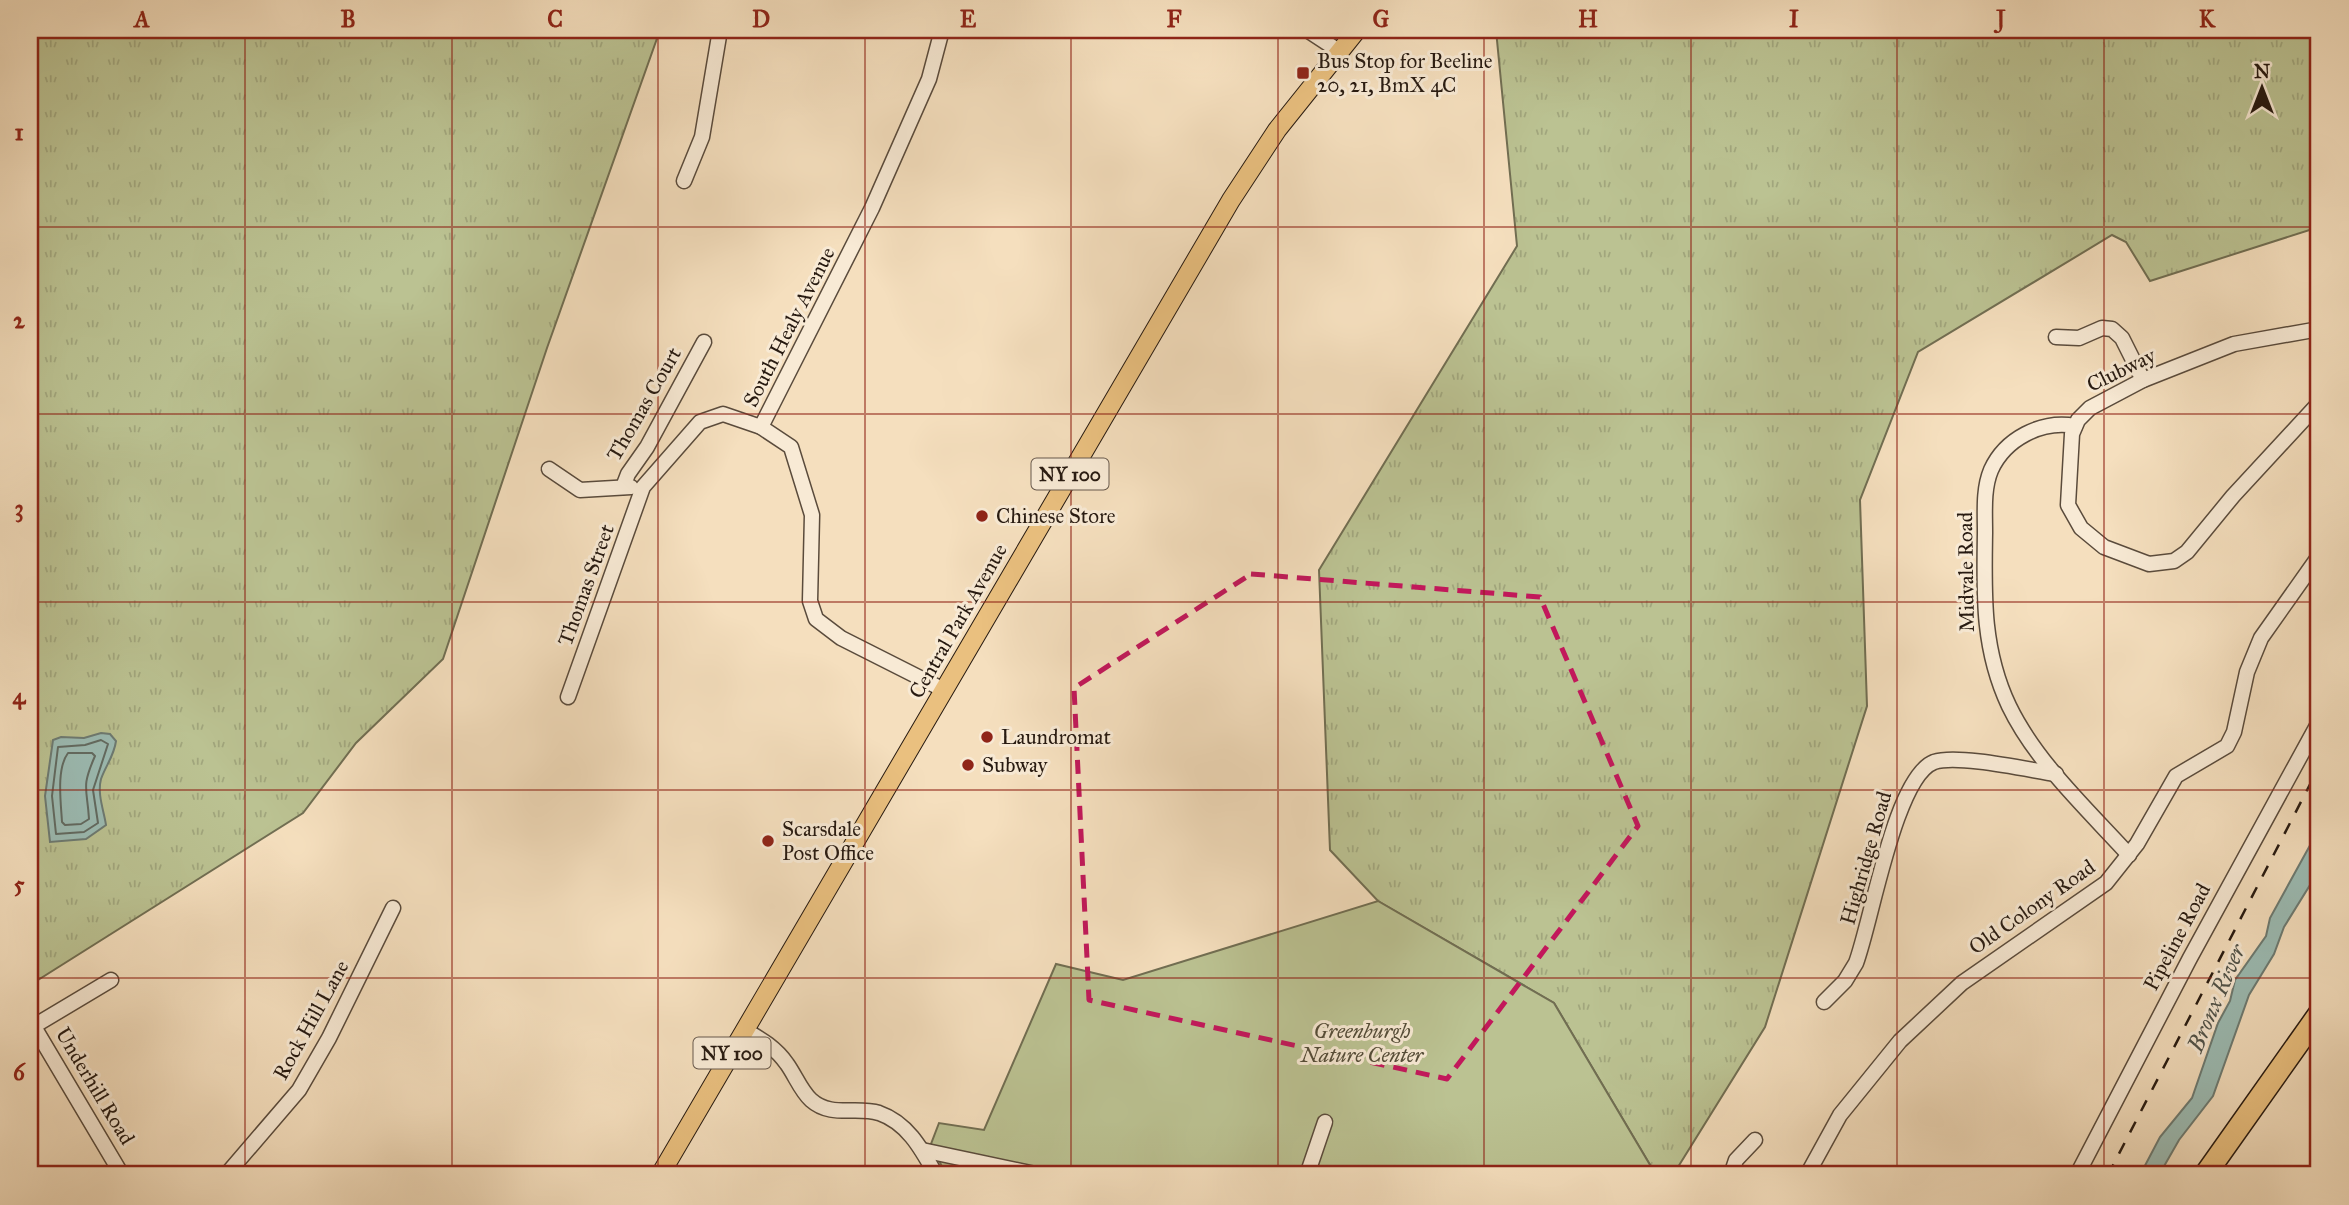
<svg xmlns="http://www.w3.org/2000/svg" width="2349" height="1205" font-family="'IM FELL Great Primer',serif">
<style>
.grass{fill:url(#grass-tufts);stroke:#716e52;stroke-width:2}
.green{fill:#bbc292;stroke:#716e52;stroke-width:2}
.water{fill:#9cbcb4;stroke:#6d7b73;stroke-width:2}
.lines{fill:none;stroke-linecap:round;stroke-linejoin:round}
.shore{stroke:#626b62;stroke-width:2}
.minor-casing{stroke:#5a4b3c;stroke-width:17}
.major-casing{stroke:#271a11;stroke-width:20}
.highway-casing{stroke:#271a11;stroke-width:24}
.minor{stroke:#f8ead5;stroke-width:14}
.major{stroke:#eac07f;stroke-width:18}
.highway{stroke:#eac07f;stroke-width:21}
.rail{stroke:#271a11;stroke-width:2.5;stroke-dasharray:12 12;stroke-linecap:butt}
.marked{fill:none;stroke:#c2185b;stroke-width:5;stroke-dasharray:14 9;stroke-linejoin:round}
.grid{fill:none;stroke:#8f2418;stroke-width:2;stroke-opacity:0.55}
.poi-dot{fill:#8f2418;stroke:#f8ead5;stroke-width:2.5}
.labels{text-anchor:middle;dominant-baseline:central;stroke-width:6;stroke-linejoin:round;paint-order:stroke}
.shield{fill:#f8ead5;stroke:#66584c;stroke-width:2}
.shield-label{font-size:19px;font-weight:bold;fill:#271a11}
.poi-label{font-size:21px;fill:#271a11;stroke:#f8ead5;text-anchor:start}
.street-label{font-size:21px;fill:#271a11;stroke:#f8ead5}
.park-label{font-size:21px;font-style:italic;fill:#534c38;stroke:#f8ead5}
.water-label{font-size:23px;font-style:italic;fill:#50534a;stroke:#f8ead5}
.neatline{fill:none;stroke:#8f2418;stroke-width:2.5}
.grid-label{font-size:23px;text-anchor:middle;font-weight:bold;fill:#8f2418}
</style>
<defs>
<pattern id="grass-tufts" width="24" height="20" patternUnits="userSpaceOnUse" patternTransform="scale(1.75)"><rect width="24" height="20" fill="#bbc292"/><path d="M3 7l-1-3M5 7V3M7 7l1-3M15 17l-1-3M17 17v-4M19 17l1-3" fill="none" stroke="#a1a67d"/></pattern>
</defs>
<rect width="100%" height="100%" fill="#f5dfbe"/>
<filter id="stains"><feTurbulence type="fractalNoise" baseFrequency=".00286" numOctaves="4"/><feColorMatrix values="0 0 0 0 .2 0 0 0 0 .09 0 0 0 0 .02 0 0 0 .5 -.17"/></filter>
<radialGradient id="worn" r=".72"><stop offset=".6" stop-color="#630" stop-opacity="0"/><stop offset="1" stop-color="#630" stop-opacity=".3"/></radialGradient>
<g class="grass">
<path d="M30 30H660L547 348 443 659 356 743 303 813 30 985Z"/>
<path d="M1496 30H2319V227L2150 281 2126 242 2112 235 1918 352 1860 500 1867 706 1765 1027 1673 1175H1656L1554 1003 1378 901 1330 850 1319 570 1517 246Z"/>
</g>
<path class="green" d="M1378 901 1554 1003 1656 1175H946L931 1144 939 1123 984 1130 1056 964 1123 980Z"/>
<g class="water">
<path d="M101 733 110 734 116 741C114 756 106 765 101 779 97 794 104 811 106 825L86 839 50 842 45 796 53 740 61 737 84 738Z"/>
<path d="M2319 829V862L2310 885 2284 927 2274 954 2249 995 2213 1096 2179 1140 2159 1175H2140L2160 1137 2192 1098 2218 1023 2230 1001 2235 980 2266 936 2270 918Z"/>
</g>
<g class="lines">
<g class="shore">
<path d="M101 740 108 744 93 790 98 823 84 832 56 834 52 796 58 747 85 745Z"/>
<path d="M68 753H92L95 756C81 788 87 787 89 819L81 824 65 825 62 822C61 803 56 769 68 753Z"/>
</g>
<defs>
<g id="minor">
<path d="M1307 30 1339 51"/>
<path d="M684 181 702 137 720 30"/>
<path d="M2319 329 2234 344 2143 380 2090 408 2078 420 2072 434 2068 505 2081 528 2104 547 2149 564 2174 561 2187 552 2233 496 2319 403"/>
<path d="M2056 337 2079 338 2102 328 2112 329 2122 338 2143 380"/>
<path d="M2075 426C2041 420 2005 439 1991 470 1983 489 1985 512 1985 533 1984 594 1982 649 2009 706 2036 762 2088 810 2129 855"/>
<path d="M761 427 872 208 929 79 942 30"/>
<path d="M549 469 580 490 631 487"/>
<path d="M623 487 628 474 647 447 704 342"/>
<path d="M568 697 643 487 700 422 723 414 761 427 791 447 812 515 810 601 816 619 841 638 944 690"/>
<path d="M1824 1002 1845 981 1856 963C1872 920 1895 777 1934 762 1958 754 2029 770 2056 774"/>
<path d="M30 1020 122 1175"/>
<path d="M34 1026 111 980"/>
<path d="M745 1030C761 1039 776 1048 787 1064 795 1075 801 1091 811 1100 831 1118 856 1106 879 1113 908 1123 922 1150 936 1175"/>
<path d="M922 1150 1040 1175"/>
<path d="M226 1175 299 1090 329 1038 393 908"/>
<path d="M1307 1175 1325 1122"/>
<path d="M1731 1175 1736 1160 1755 1140"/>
<path d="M1807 1175 1840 1115 1900 1041 1962 983 2106 883 2137 844 2176 776 2227 746 2234 732 2247 672 2261 638 2319 556"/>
<path d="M2077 1175 2190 958 2319 722"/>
</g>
<path id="major" d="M660 1175 1231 200 1277 130 1357 30"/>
<path id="highway" d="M2205 1175 2319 1014"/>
</defs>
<use href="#minor" class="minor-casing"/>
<use href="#major" class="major-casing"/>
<use href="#highway" class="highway-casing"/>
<use href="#minor" class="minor"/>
<use href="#major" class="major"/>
<use href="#highway" class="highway"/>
<path class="rail" d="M2108 1175 2319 767"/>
</g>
<path class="marked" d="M1251 574 1540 597 1638 826 1447 1079 1089 1000 1074 688Z"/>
<path class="grid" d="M245 30V1175M452 30V1175M658 30V1175M865 30V1175M1071 30V1175M1278 30V1175M1484 30V1175M1691 30V1175M1897 30V1175M2104 30V1175M30 227H2319M30 414H2319M30 602H2319M30 790H2319M30 978H2319"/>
<g class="poi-dot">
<rect x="1296" y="66" width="14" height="14" rx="3.5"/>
<circle cx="982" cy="516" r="7"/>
<circle cx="987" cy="737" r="7"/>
<circle cx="968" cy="765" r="7"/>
<circle cx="768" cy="841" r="7"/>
</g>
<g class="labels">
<g class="shield">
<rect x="1031.5" y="458.5" width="77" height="31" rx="5"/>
<rect x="693.5" y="1037.5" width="77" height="31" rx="5"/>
</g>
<g class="shield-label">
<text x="1070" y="474">NY 100</text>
<text x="732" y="1053">NY 100</text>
</g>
<g class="poi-label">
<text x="1317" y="61">Bus Stop for Beeline<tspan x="1317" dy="24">20, 21, BmX 4C</tspan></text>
<text x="996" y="516">Chinese Store</text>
<text x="1001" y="737">Laundromat</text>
<text x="982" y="765">Subway</text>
<text x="782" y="829">Scarsdale<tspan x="782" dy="24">Post Office</tspan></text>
</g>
<g class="street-label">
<text transform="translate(789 327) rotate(-63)">South Healy Avenue</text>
<text transform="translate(2121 370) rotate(-26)">Clubway</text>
<text transform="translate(644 404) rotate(-60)">Thomas Court</text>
<text transform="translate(1966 572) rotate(-91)">Midvale Road</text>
<text transform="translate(586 585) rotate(-70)">Thomas Street</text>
<text transform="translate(958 621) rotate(-60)">Central Park Avenue</text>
<text transform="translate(1866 858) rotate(-74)">Highridge Road</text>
<text transform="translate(2032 907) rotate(-35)">Old Colony Road</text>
<text transform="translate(2177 937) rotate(-62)">Pipeline Road</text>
<text transform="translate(311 1020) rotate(-61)">Rock Hill Lane</text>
<text transform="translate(95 1086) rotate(59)">Underhill Road</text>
</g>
<g class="park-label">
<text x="1362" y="1031">Greenburgh<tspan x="1362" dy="24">Nature Center</tspan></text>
</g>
<g class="water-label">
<text transform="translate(2216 998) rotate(-67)">Bronx River</text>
</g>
</g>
<rect width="2349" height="1205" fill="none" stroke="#f5dfbe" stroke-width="77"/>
<g transform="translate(2262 88)" stroke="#f8ead5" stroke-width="5" paint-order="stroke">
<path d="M0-5L12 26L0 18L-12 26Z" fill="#271a11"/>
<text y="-10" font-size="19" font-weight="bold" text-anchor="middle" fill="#271a11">N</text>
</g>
<rect x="38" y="38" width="2272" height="1128" class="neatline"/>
<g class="grid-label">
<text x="142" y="27">A</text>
<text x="348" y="27">B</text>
<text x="555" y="27">C</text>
<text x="761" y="27">D</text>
<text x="968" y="27">E</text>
<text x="1174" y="27">F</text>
<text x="1381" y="27">G</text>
<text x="1588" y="27">H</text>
<text x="1794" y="27">I</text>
<text x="2001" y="27">J</text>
<text x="2207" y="27">K</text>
<text x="19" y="140">1</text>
<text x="19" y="328">2</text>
<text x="19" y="516">3</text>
<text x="19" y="704">4</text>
<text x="19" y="892">5</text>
<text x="19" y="1080">6</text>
</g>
<rect width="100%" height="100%" filter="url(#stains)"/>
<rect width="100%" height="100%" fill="url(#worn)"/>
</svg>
